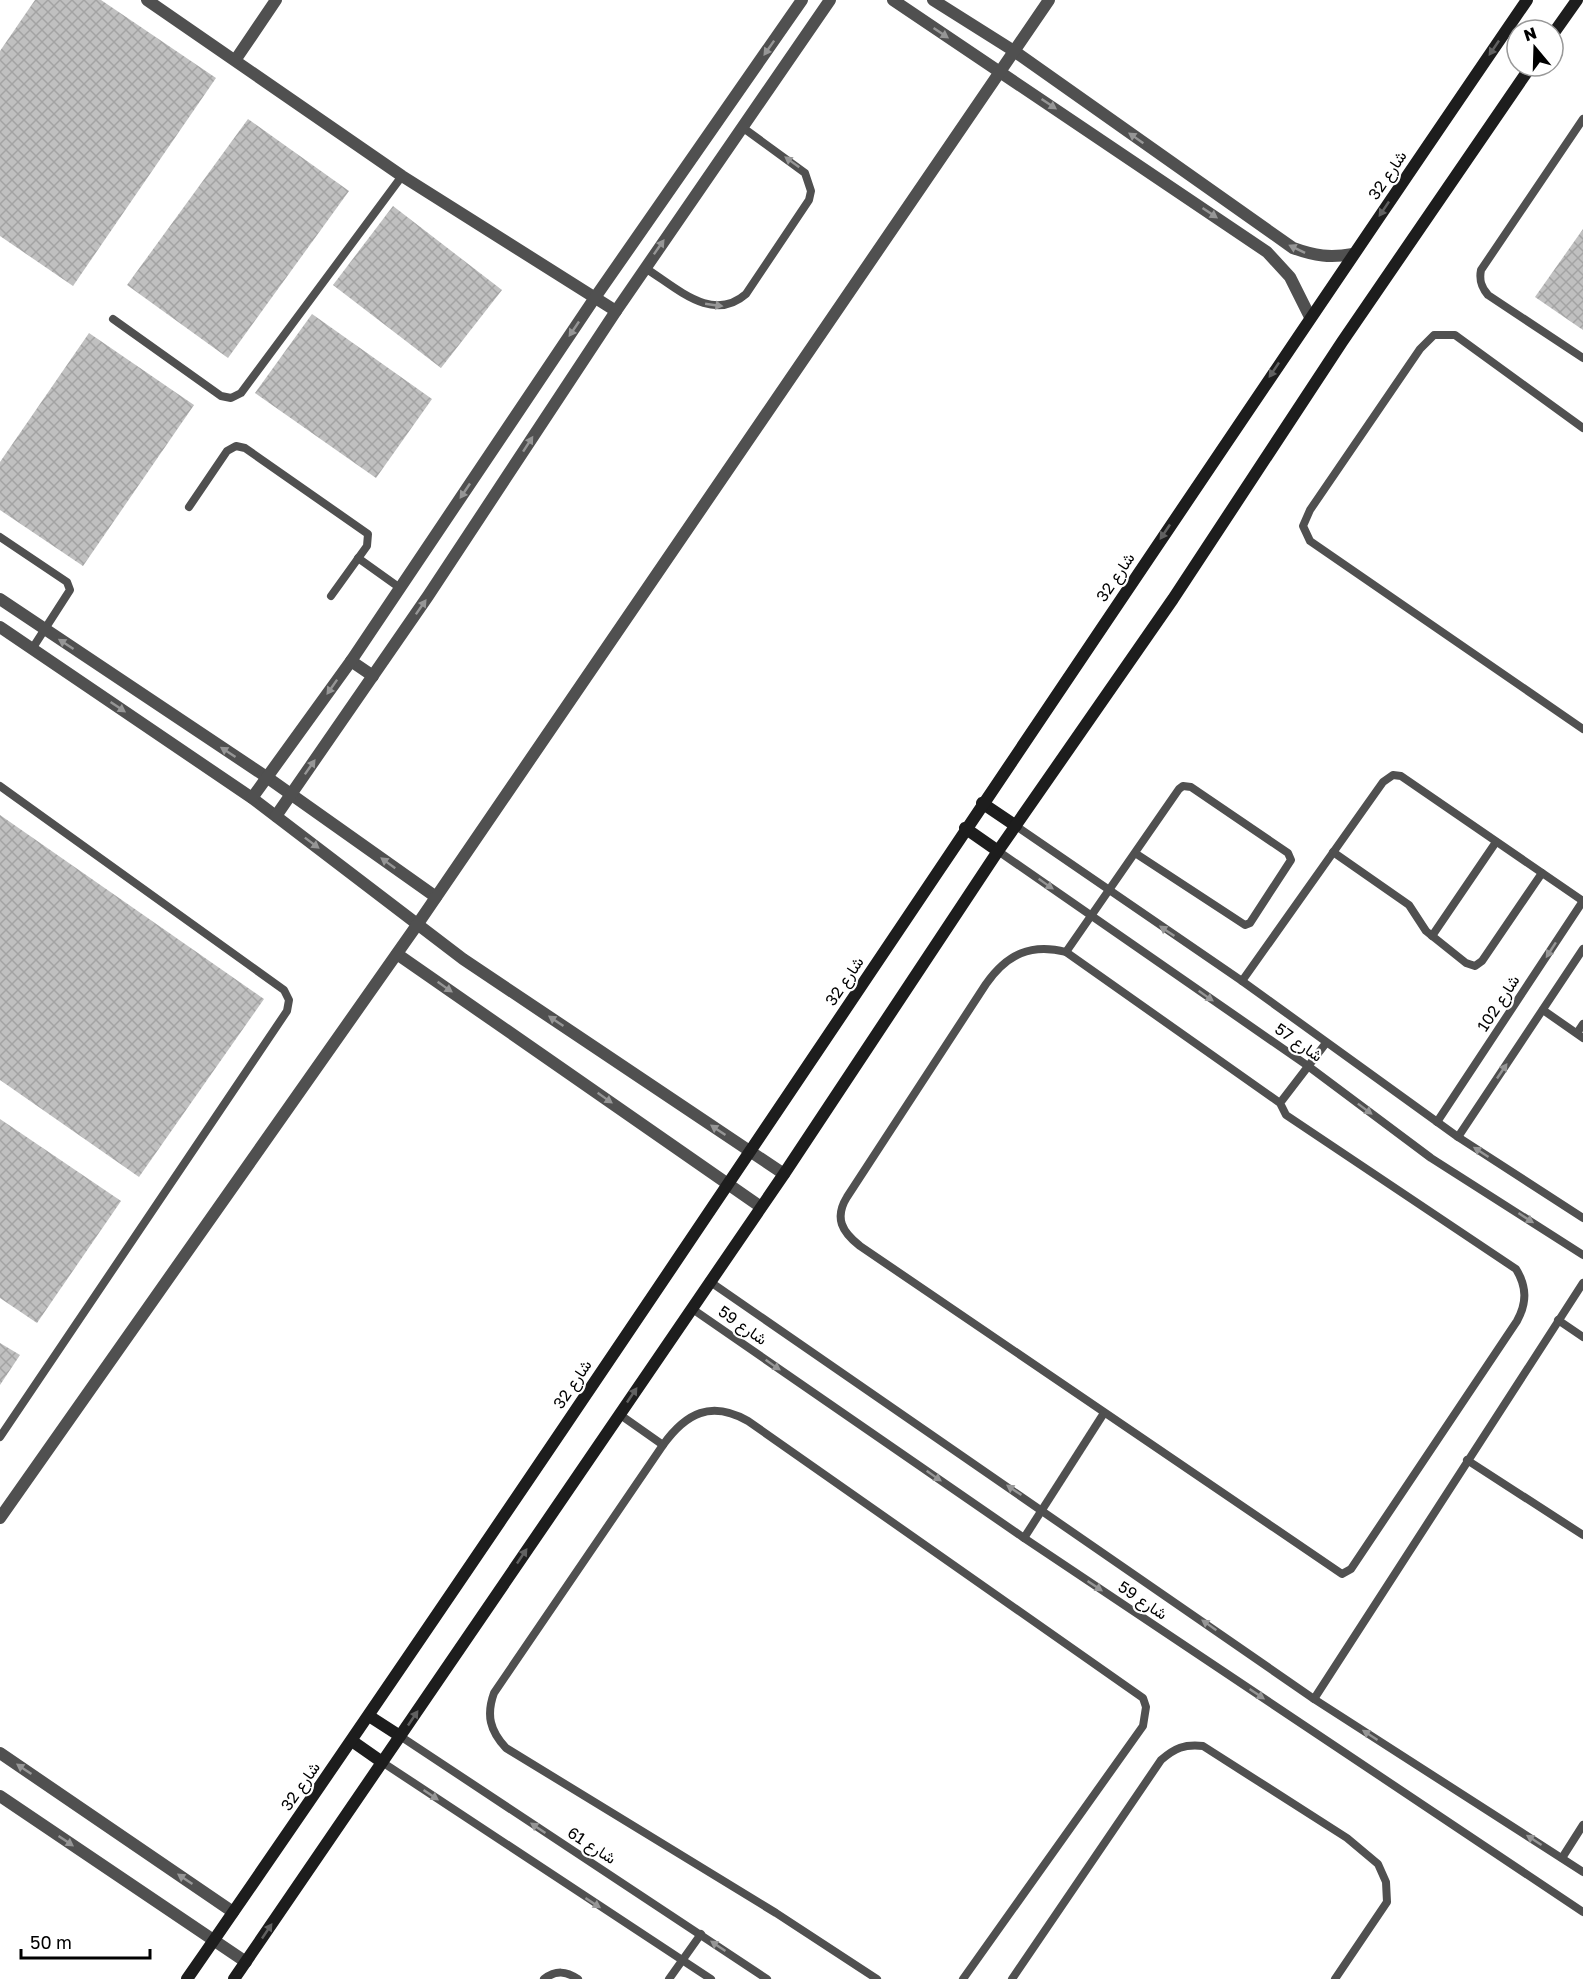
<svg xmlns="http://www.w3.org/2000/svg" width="1583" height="1979" font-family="'Golos Text',Vazirmatn,sans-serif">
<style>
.building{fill:url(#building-cross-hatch)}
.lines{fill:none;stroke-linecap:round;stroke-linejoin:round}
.service{stroke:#505050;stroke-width:8}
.minor{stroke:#505050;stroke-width:12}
.secondary{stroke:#1d1d1d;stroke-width:12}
.oneway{fill:#969696}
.oneway2{fill:#616161}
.labels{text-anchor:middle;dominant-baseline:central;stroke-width:4.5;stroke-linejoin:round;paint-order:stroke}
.street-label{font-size:16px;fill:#000;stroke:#fff}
</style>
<defs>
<pattern id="building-cross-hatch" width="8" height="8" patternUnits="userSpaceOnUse" patternTransform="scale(1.5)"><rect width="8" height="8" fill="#c0c0c0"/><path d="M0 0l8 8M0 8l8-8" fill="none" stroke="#a3a3a3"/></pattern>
</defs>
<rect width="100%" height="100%" fill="#fff"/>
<g class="building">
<path d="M35 0H101L216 78 73 286 0 236V51Z"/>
<path d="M248 119 349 191 228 358 127 285Z"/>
<path d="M393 206 502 290 441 368 333 285Z"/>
<path d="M1583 229V330L1535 297Z"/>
<path d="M312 314 432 399 376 478 255 393Z"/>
<path d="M89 333 194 405 83 566 0 510V462Z"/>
<path d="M0 815 264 999 139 1177 0 1080Z"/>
<path d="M0 1119 121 1201 37 1323 0 1298Z"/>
<path d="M0 1343 20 1355 0 1385Z"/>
</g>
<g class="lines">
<g class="service">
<path d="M1583 119 1481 270C1479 280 1481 287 1488 295L1583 358"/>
<path d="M645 268C676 287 712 324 746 294L809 200 811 191 805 173 742 127"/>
<path d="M113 319 221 396 231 398 241 393 402 176"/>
<path d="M1583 428 1455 335H1434L1420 349 1310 510 1303 526 1310 541 1583 729"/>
<path d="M189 507 227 451 236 446 245 448 368 534 367 546 331 596"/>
<path d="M0 537 67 582 70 590 32 649"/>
<path d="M358 558 400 588"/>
<path d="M0 786 284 990 289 1000 287 1011 0 1437"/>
<path d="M1016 826 1242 981 1458 1137 1583 1218"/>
<path d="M998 851 1308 1066 1431 1158 1583 1255"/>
<path d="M1333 852 1409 905 1426 931 1466 963 1475 966 1482 961 1542 873"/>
<path d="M1432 936 1496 842"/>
<path d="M1066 952 1179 789 1183 786 1191 787 1288 853 1291 860 1250 923 1245 925 1135 853"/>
<path d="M1242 981 1383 782 1393 775 1401 776 1583 901"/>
<path d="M1543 1010 1583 1038"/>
<path d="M1577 1033 1583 1024"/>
<path d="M1280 1103 1286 1115 1516 1269C1527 1287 1527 1303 1517 1321L1351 1569 1342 1574 860 1246C842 1232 834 1218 847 1197L986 984C1007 954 1031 943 1066 952L1280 1103 1326 1043"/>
<path d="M1437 1122 1583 901"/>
<path d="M1458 1137 1583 949"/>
<path d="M709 1281 1314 1699 1583 1872"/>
<path d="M691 1308 1024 1538 1583 1912"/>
<path d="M1558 1320 1583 1337"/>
<path d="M619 1414 663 1445"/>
<path d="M1467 1460 1583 1535"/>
<path d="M1024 1538 1104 1413"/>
<path d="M1314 1699 1583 1283"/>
<path d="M400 1736 767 1979"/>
<path d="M382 1762 711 1979"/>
<path d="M1562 1858 1583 1825"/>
<path d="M544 1979C556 1970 566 1971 578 1979"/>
<path d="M669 1979 701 1934"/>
<path d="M877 1979 776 1913 506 1748C490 1731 486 1715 494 1693L663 1445C686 1413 711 1400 748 1421L1143 1698 1146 1707 1143 1726 963 1979"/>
<path d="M1012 1979 1161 1760C1175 1748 1184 1744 1203 1746L1347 1838 1378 1864 1386 1882 1387 1902 1335 1979"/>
</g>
<g class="minor">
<path d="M147 0 402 176 616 311"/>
<path d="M893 0 1267 252 1290 277 1310 317"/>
<path d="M933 0 1014 51 1293 248C1315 256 1330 258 1353 254"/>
<path d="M236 59 276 0"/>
<path d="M0 599 268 778 436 897"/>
<path d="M0 627 252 798 463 959 784 1174"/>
<path d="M351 661 373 676"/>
<path d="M252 798 351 661 594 299 802 0"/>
<path d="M276 816 428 596 616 311 830 0"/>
<path d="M397 954 761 1207"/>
<path d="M0 1518 417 925 1049 0"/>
<path d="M0 1753 233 1912"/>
<path d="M0 1796 246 1962"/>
</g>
<g class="secondary">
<path d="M1553 34 1577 0"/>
<path d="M982 803 1016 826"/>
<path d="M965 828 998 851"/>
<path d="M369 1716 400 1736"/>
<path d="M352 1741 382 1762"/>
<path d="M187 1979C640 1324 1077 658 1527 0"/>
<path d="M234 1979 784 1174 998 851 1173 599 1342 342 1531 66"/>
</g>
</g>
<defs><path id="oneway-solid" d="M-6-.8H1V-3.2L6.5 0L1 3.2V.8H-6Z" transform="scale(1.5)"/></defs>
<g class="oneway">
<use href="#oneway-solid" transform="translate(941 33) rotate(34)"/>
<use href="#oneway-solid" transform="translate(769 48) rotate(125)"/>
<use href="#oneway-solid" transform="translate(1049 104) rotate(34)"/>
<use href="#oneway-solid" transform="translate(1136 138) rotate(-145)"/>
<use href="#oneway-solid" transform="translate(792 162) rotate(-144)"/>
<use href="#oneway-solid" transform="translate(1210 213) rotate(34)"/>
<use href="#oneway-solid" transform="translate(659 247) rotate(-55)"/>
<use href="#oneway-solid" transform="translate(1297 249) rotate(-154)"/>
<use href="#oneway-solid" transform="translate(714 305) rotate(8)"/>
<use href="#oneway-solid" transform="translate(574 329) rotate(124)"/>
<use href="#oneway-solid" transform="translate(528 444) rotate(-57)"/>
<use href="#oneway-solid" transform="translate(465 491) rotate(124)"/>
<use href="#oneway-solid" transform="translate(421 607) rotate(-55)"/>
<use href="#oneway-solid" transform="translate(66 644) rotate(-147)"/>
<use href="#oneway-solid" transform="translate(332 687) rotate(125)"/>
<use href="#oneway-solid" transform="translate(118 707) rotate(34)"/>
<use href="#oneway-solid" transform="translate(228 752) rotate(-147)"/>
<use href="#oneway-solid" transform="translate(310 767) rotate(-55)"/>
<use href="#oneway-solid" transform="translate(312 843) rotate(37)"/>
<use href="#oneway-solid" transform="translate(388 863) rotate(-144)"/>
<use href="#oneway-solid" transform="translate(1046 884) rotate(35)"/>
<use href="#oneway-solid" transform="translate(1167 931) rotate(-146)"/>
<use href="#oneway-solid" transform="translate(1551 950) rotate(123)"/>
<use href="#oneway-solid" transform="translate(445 987) rotate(35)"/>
<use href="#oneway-solid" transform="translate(1206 996) rotate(35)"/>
<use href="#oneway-solid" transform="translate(556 1021) rotate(-146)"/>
<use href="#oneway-solid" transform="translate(1502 1071) rotate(-56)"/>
<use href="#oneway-solid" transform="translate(605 1098) rotate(35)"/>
<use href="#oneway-solid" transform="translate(1365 1109) rotate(37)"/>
<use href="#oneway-solid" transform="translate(718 1130) rotate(-146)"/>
<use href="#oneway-solid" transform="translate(1481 1152) rotate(-147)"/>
<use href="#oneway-solid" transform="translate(1526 1218) rotate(33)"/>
<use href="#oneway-solid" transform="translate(773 1365) rotate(35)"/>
<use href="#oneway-solid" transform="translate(934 1476) rotate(35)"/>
<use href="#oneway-solid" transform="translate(1014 1490) rotate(-146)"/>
<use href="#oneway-solid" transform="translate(1095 1586) rotate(34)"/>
<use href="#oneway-solid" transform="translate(1209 1625) rotate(-145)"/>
<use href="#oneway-solid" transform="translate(1257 1694) rotate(34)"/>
<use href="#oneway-solid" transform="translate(1370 1735) rotate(-147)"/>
<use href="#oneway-solid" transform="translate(24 1769) rotate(-146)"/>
<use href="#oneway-solid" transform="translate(431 1795) rotate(34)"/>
<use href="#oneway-solid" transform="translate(538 1828) rotate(-146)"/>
<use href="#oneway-solid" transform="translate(1534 1840) rotate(-147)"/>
<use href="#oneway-solid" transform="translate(66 1841) rotate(34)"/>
<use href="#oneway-solid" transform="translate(185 1879) rotate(-146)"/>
<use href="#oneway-solid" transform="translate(593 1903) rotate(33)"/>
<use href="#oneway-solid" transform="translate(718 1946) rotate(-146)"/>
</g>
<g class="oneway2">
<use href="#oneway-solid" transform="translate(1494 48) rotate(124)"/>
<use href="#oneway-solid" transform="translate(1384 209) rotate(124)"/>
<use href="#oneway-solid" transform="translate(1274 370) rotate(124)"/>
<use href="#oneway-solid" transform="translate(1165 532) rotate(124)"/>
<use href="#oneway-solid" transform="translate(632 1395) rotate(-56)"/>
<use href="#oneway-solid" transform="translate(522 1556) rotate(-56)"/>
<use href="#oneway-solid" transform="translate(413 1718) rotate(-56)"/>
<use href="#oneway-solid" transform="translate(267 1931) rotate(-56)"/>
</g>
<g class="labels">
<g class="street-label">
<text transform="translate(1387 175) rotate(-56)">شارع 32</text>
<text transform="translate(1115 577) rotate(-56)">شارع 32</text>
<text transform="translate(844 981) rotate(-56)">شارع 32</text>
<text transform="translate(1498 1003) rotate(-57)">شارع 102</text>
<text transform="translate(1299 1042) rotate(35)">شارع 57</text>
<text transform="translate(743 1325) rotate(35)">شارع 59</text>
<text transform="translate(572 1384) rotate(-56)">شارع 32</text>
<text transform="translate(1143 1600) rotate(34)">شارع 59</text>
<text transform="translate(300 1786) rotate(-55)">شارع 32</text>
<text transform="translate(592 1845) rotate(33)">شارع 61</text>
</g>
</g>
<g transform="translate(1535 48) rotate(341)"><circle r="28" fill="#ffffff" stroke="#999999" stroke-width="1.5"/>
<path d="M0-4.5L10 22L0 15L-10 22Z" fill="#000000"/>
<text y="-9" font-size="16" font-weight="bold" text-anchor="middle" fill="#000000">N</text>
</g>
<path d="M21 1949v9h129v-9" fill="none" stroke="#000000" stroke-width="3"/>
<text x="30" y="1949" font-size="18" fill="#000000" stroke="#ffffff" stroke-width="4.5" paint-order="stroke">50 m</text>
</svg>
